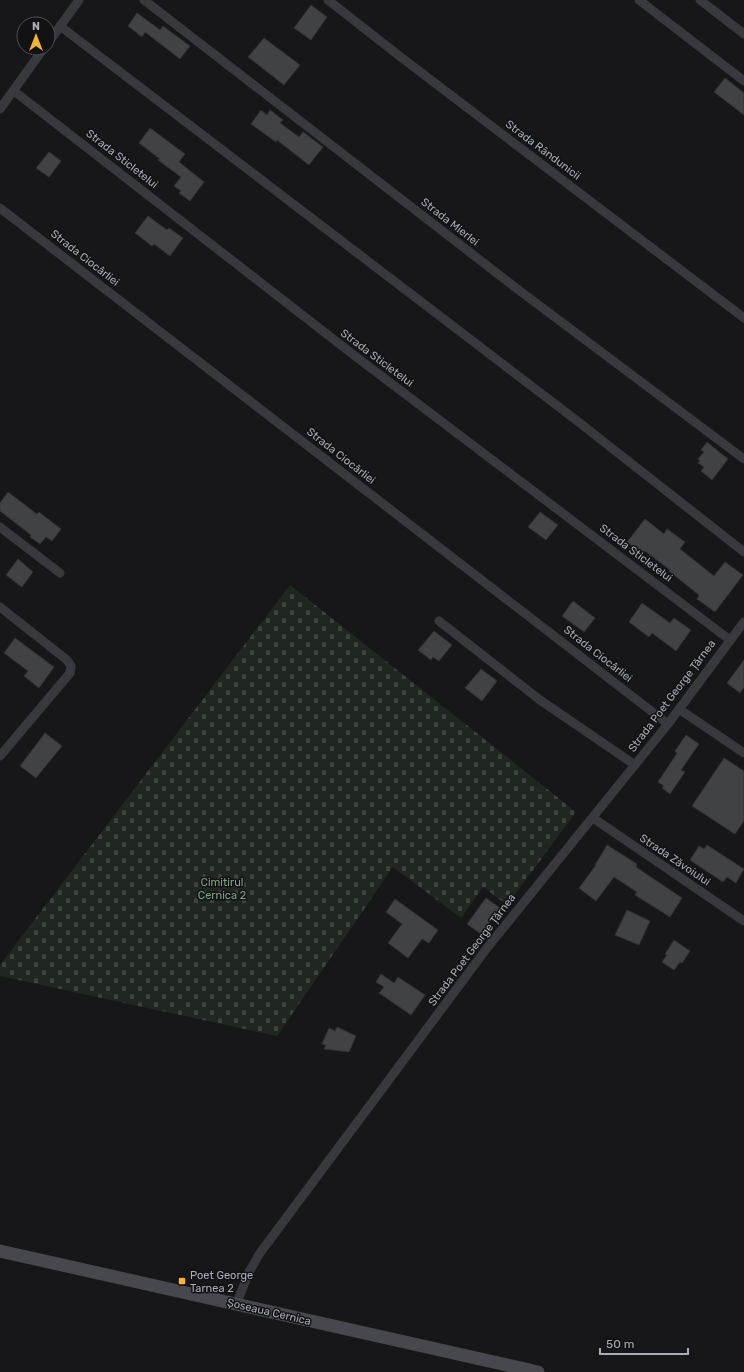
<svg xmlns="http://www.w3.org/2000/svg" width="744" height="1372" font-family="Rubik,sans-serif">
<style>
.cemetery{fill:url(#cemetery-stones)}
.building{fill:#414246;stroke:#313135}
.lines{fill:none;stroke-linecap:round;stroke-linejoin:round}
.minor{stroke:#38393e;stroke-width:9}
.secondary{stroke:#46484e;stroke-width:13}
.poi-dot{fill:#f4b533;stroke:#121214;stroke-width:1.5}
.labels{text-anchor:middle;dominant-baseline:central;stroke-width:3;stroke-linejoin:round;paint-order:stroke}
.street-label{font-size:11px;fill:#a9adb9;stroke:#121214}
.park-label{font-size:11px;fill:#7fa482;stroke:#121214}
.poi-label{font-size:11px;fill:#a9adb9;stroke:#121214;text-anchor:start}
</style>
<defs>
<pattern id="cemetery-stones" width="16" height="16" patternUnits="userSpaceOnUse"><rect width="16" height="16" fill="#1f2720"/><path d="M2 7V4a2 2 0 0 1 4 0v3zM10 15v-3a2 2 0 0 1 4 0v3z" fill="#3d443e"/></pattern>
</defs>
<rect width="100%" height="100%" fill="#171719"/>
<path class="cemetery" d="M290 585 576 812 507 905 483 887 461 918 393 867 277 1036 0 976V965Z"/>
<g class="building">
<path d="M311 5 327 17 311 40 294 28Z"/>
<path d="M137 13 160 30 163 26 190 46 180 59 145 32 142 37 128 26Z"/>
<path d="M264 38 300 65 284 85 248 57Z"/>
<path d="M725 78 744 93V115L714 92Z"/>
<path d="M261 110 267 115 270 110 283 120 280 123 299 137 303 132 323 147 309 165 277 140 276 142 251 124Z"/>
<path d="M150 128 185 154 179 162 204 182 190 201 179 193 181 191 174 186 181 177 158 160 160 159 139 143Z"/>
<path d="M49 152 61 161 49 177 36 168Z"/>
<path d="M148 216 167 230 169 228 183 238 170 256 154 244 152 246 135 233Z"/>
<path d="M707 442 728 459 712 480 701 471 704 467 698 463 700 461 698 459 704 452 701 450Z"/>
<path d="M8 492 37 514 39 512 61 529 52 541 46 537 40 544 30 537 31 535 0 511V503Z"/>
<path d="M540 512 558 525 546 540 528 527Z"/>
<path d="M645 519 664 534 667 529 685 542 680 549 714 576 725 562 743 575 715 612 697 599 699 595 669 571 670 570 645 551 643 554 627 542Z"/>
<path d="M18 559 33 572 22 587 6 575Z"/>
<path d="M573 601 595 618 584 632 562 616Z"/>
<path d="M642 603 670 623 674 618 691 630 676 651 652 633 649 637 629 622Z"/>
<path d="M434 631 452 645 439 661 433 657 431 660 418 650Z"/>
<path d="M15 638 54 667 39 688 24 676 28 671 4 653Z"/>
<path d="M744 660V687L740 693 727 683Z"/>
<path d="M481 669 497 681 482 701 465 688Z"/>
<path d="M45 733 62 746 36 778 20 766Z"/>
<path d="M686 735 699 744 681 770 685 772 670 794 662 788 664 786 658 782 677 753 675 751Z"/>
<path d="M724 758 744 771V821L735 834 692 806Z"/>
<path d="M607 845 637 864 636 867 682 898 670 917 635 895 637 892 614 877 596 901 579 888 596 865H595Z"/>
<path d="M707 845 744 869 736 883 727 877 723 882 690 860 699 846 704 849Z"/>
<path d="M486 898 500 908 481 934 467 924Z"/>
<path d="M395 899 438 930 429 943 422 939 408 958 388 943 402 924 386 912Z"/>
<path d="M627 910 650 921 639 945 615 935Z"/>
<path d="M674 940 690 951 682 963 680 962 674 970 662 962 667 955 665 954Z"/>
<path d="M381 974 394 983 398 977 425 995 411 1015 379 993 384 987 376 982Z"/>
<path d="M337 1027 356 1036 349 1052 324 1049 326 1045 322 1044 329 1028 335 1031Z"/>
</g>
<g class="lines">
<g class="minor">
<path d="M144 0 516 288 744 459"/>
<path d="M328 0 402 58 744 318"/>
<path d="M639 0 744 81"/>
<path d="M700 0 744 34"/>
<path d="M60 26 576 420 744 552"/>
<path d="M48 43 79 0"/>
<path d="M14 91 355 356 730 640"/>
<path d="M0 109 44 48"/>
<path d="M0 208 668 724"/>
<path d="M0 527 60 573"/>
<path d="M0 607 67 660 71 666 70 673 0 756"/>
<path d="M439 621 540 700 635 765"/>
<path d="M679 709 744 753"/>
<path d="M593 818 744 921"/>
<path d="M236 1305 249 1272 260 1253 487 948 668 724 744 622"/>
</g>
<path class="secondary" d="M0 1251 538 1372"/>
</g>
<rect class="poi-dot" x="178" y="1277" width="8" height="8" rx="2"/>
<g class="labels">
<g class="street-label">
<text transform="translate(543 150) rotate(37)">Strada Rândunicii</text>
<text transform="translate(122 159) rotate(38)">Strada Sticletelui</text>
<text transform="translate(450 222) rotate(38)">Strada Mierlei</text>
<text transform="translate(85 258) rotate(38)">Strada Ciocârliei</text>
<text transform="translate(377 358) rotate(37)">Strada Sticletelui</text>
<text transform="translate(341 456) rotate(38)">Strada Ciocârliei</text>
<text transform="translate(636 553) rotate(37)">Strada Sticletelui</text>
<text transform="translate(598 654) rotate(38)">Strada Ciocârliei</text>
<text transform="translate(672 696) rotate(-53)">Strada Poet George Țărnea</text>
<text transform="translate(675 860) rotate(34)">Strada Zăvoiului</text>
<text transform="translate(472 950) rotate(-53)">Strada Poet George Țărnea</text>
<text transform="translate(269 1312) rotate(13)">Șoseaua Cernica</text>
</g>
<g class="park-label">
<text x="222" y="882">Cimitirul<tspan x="222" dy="13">Cernica 2</tspan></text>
</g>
<g class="poi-label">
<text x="190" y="1275">Poet George<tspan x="190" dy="13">Tarnea 2</tspan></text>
</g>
</g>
<g transform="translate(36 36)"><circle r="19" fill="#121214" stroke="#4e5056"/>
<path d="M0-3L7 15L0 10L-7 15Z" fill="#f4b533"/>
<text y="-6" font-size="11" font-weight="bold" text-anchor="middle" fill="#a9adb9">N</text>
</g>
<path d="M600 1348v6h88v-6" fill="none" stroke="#a9adb9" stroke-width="2"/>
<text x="606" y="1348" font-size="12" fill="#a9adb9" stroke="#121214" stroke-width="3" paint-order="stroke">50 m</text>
</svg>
